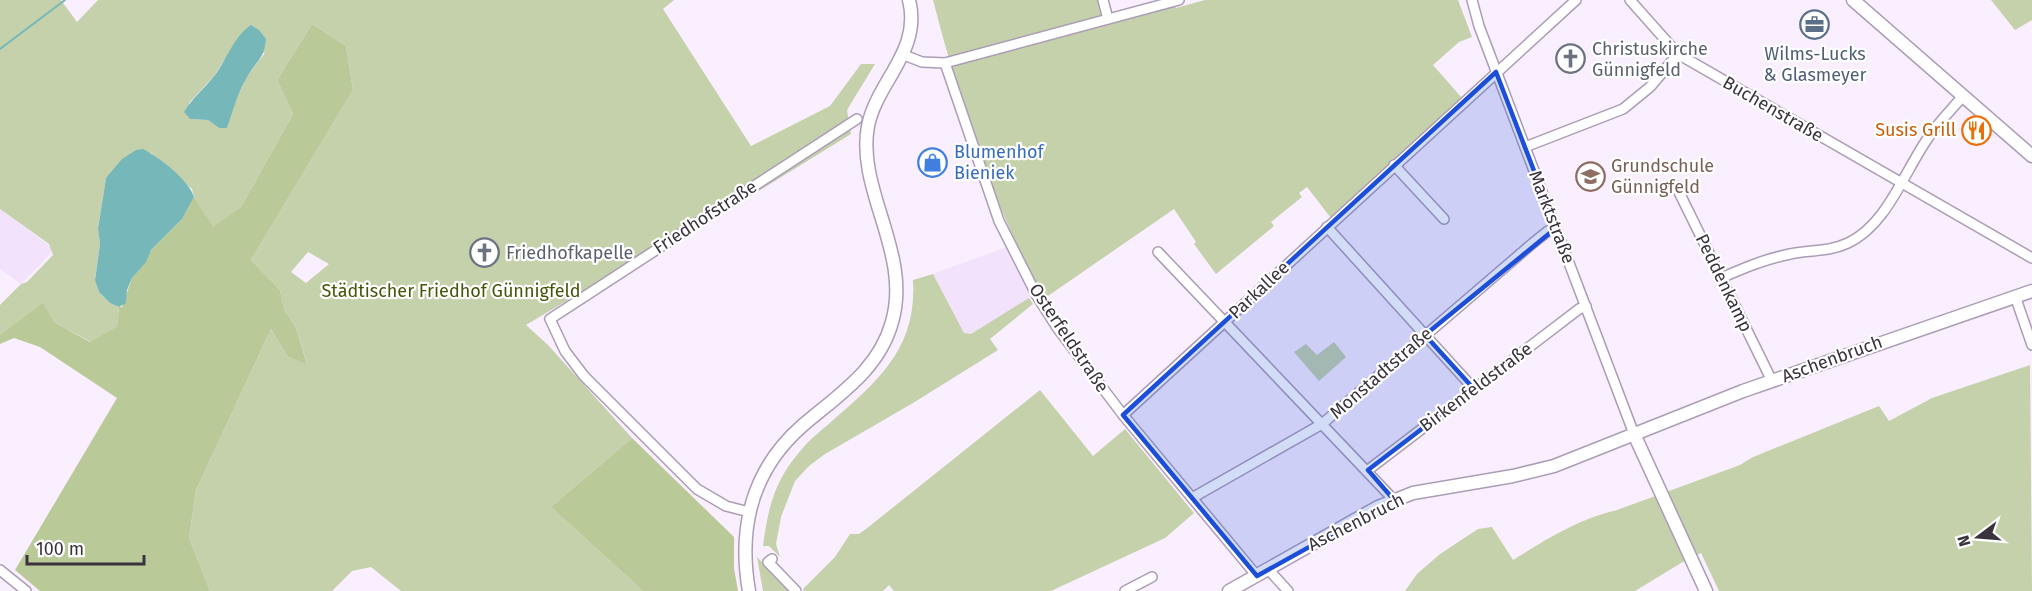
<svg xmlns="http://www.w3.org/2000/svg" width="2032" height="591" font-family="'Fira Sans',sans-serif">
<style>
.built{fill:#f2e2fc}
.green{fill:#c5d1ab;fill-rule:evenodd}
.forest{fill:#b9c998}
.water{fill:#76b8b9}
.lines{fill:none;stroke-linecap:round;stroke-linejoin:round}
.stream{stroke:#76b8b9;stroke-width:2}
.street-casing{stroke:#ac9db6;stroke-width:12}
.secondary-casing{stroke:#ac9db6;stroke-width:15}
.street{stroke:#fff;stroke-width:9}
.secondary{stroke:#fff;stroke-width:12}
.marked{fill:#1d4ed8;fill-opacity:0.2;stroke:#1d4ed8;stroke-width:4.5;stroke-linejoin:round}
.labels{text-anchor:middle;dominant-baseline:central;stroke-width:4.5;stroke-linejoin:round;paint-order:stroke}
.worship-label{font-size:18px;fill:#5b616d;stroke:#fff;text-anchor:start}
.service-label{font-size:18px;fill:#4e5e75;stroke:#fff}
.street-label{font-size:18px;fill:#3a333d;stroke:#fff}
.food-label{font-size:18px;fill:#c56008;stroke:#fff;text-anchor:end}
.shop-label{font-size:18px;fill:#366cbe;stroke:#fff;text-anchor:start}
.education-label{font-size:18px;fill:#785e54;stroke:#fff;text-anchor:start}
.park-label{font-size:18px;fill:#455508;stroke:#fff}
</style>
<rect width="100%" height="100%" fill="#f9efff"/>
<g class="built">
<path d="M0 209 51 247V253L21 284 0 269Z"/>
<path d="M1009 246 1032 289 1029 298 971 334 964 333 933 274Z"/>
</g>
<g class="green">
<path d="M0 0H61L77 22 98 0H674L663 9 751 146 830 106 861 64H875L847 110 851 134 671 245 667 241 526 325 548 345 632 438 551 507 643 591H401L371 567 352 571 332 591H210L189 538 196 490 271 329 288 357 307 363 296 328 284 309 280 290 251 260 353 90 346 46 312 24 277 80 293 114 241 207 213 228 194 197 192 189 151 153 106 178 98 229 100 244 95 279 99 292 110 303 119 307 117 326 91 342 54 322 27 316 0 335V305L21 284 27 282 53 255 49 244 0 209ZM232 48 265 53 247 76 235 102 227 128H219L208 120 190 119 189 103 214 76ZM308 252 329 264 306 283 291 272Z"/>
<path d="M933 0H1100L1106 22 1173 4 1176 8 1205 0H1458L1472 37 1459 42 1433 65 1462 98 1331 218 1307 187 1299 193 1302 197 1271 222 1274 226 1216 274 1194 244 1196 242 1174 209 1045 298C1035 279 1024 260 1015 241 980 163 954 82 933 0Z"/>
<path d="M1991 0H2032V20L2015 30Z"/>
<path d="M933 274 964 333 971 334 1029 298 1033 304 990 339 998 350 913 403 825 454 809 466 795 481 781 517 776 544 780 557 769 546H763C768 507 775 479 802 449 810 439 822 430 832 421 879 380 917 348 913 280Z"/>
<path d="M1334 342 1346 357 1319 381 1294 352 1306 344 1317 355Z"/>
<path d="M2030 365 2032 591H1719L1701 553 1681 563 1635 591H1405L1417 574 1440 554 1478 529 1492 527 1513 560C1545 540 1580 518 1617 510L1740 465 1753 457 1879 406 1889 421 1932 398Z"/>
<path d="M1040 390 1093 456 1125 429 1194 513 1165 538 1051 591H894L889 585 883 591H804L803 589 835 557 850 534H859L866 529Z"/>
<path d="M757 557 790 591H763Z"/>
</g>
<g class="forest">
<path d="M312 24 346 46 353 90 251 260 280 290 284 309 296 328 307 364 288 357 271 329 196 490 189 538 210 591H40L15 570 117 398 40 347 14 338 0 344V335L43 303 54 322 90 342 117 326 119 307H122L132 278 145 262 151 250 182 219 194 197 213 227 241 207 293 114 277 80Z"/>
<path d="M632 438 734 537V568L738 591H643L551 507Z"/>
</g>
<g class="water">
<path d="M251 25 259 30 266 39C264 60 256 61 247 77 237 94 233 111 227 128H219L208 120 190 119 184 112C192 98 205 88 215 75 227 59 234 36 251 25Z"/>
<path d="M143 149C159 157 190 181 194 197L182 219 151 250 146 262 132 278 127 290 126 303 119 307 110 303 99 292 95 280 100 244 98 229 106 178 122 159 136 150Z"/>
</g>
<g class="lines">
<path class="stream" d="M0 49 65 0"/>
<defs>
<g id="street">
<path d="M1103 0 1108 19"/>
<path d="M1472 0 1479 26 1634 434"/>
<path d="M1630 0 1678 54 2032 258"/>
<path d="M904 55 922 62 945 63 1179 0"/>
<path d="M945 63 999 221 1037 296 1058 329 1123 415 1257 576"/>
<path d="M1525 147 1623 109 1650 87 1678 54"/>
<path d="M1394 165 1444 219"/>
<path d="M1676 186 1772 381"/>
<path d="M1327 227 1474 389"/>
<path d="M1158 252 1394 500"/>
<path d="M1721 278C1744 268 1765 259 1790 254 1811 249 1826 253 1848 243 1887 225 1904 172 1928 138 1938 123 1951 110 1963 96"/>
<path d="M2015 296 2032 345"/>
<path d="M1123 415 1576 0"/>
<path d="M1368 470 1579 309 1586 306"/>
<path d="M1192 498 1322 424 1533 243 1548 231 1556 228"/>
<path d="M749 512 726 506 697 489 584 376 565 351 550 319 857 119"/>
<path d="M772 559 768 562 796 591"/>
<path d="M1268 569 1288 591"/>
<path d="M0 570 26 591"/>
<path d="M1125 591 1152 577"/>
</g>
<g id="secondary">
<path d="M1853 0 2032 156"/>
<path d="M1634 434 1706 591"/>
<path d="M749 591C738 528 752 470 802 426 838 395 879 370 892 322 912 253 856 190 868 126 877 81 922 51 909 0"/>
<path d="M1229 591 1378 507 1413 493 1513 476 1554 466 1743 391 2032 291"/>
</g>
</defs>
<use href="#street" class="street-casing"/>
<use href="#secondary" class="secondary-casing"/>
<use href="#street" class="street"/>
<use href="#secondary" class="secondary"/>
</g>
<path class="marked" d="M1496 72 1556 228 1425 335 1474 389 1368 470 1394 500 1257 576 1123 415Z"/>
<defs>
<symbol id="office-ring" viewBox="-11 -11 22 22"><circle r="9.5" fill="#fff" stroke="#5c6f8a" stroke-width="1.5"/><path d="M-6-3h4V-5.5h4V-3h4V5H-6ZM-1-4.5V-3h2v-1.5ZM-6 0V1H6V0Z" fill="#5c6f8a"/></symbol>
<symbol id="church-ring" viewBox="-11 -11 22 22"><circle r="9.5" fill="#fff" stroke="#6b7280" stroke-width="1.5"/><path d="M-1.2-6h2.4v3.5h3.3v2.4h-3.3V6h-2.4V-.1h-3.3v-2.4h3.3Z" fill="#6b7280"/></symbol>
<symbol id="restaurant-ring" viewBox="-11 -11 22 22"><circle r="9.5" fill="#fff" stroke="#e8710a" stroke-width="1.5"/><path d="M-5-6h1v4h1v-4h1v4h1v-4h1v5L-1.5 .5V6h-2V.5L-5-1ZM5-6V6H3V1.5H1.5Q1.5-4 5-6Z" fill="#e8710a"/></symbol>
<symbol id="shop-ring" viewBox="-11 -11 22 22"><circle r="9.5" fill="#fff" stroke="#3f7fe0" stroke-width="1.5"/><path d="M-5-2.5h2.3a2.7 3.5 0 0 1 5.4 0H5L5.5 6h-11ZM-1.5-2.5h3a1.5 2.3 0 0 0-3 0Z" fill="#3f7fe0"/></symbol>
<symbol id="school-ring" viewBox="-11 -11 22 22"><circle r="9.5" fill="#fff" stroke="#8d6e63" stroke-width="1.5"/><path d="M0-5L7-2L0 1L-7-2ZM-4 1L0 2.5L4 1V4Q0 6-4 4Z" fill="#8d6e63"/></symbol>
</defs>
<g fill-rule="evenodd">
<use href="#office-ring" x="1798" y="8" width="33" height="33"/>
<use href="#church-ring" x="1554" y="42" width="33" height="33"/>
<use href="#restaurant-ring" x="1960" y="114" width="33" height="33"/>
<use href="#shop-ring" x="916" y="146" width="33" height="33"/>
<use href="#school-ring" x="1574" y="160" width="33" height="33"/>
<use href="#church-ring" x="468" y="236" width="33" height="33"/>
</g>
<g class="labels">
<g class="worship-label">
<text x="1592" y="49">Christuskirche<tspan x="1592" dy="21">Günnigfeld</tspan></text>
<text x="506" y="253">Friedhofkapelle</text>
</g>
<g class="service-label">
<text x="1815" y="54">Wilms-Lucks<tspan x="1815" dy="21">&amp; Glasmeyer</tspan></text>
</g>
<g class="street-label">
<text transform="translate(1773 109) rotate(30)">Buchenstraße</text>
<text transform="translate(705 217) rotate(-33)">Friedhofstraße</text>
<text transform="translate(1552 217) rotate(69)">Marktstraße</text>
<text transform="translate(1724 283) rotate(64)">Peddenkamp</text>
<text transform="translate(1259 290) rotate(-43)">Parkallee</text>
<text transform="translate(1069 338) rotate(56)">Osterfeldstraße</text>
<text transform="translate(1832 359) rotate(-20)">Aschenbruch</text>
<text transform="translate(1381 373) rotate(-41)">Monstadtstraße</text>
<text transform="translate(1476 387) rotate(-37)">Birkenfeldstraße</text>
<text transform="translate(1356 522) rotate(-27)">Aschenbruch</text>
</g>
<g class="food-label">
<text x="1956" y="130">Susis Grill</text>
</g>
<g class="shop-label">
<text x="954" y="152">Blumenhof<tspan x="954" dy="21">Bieniek</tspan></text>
</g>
<g class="education-label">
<text x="1611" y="166">Grundschule<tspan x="1611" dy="21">Günnigfeld</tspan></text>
</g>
<g class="park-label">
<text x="451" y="291">Städtischer Friedhof Günnigfeld</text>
</g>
</g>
<g transform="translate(1978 537) rotate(254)" stroke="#ffffff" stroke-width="4.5" paint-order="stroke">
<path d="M0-4.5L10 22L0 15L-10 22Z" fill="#3a333d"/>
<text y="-9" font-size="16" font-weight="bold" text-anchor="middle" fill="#3a333d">N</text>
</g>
<path d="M27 555v9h117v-9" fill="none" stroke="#3a333d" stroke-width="3"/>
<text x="36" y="555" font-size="18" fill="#3a333d" stroke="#ffffff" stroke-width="4.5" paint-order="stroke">100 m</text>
</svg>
